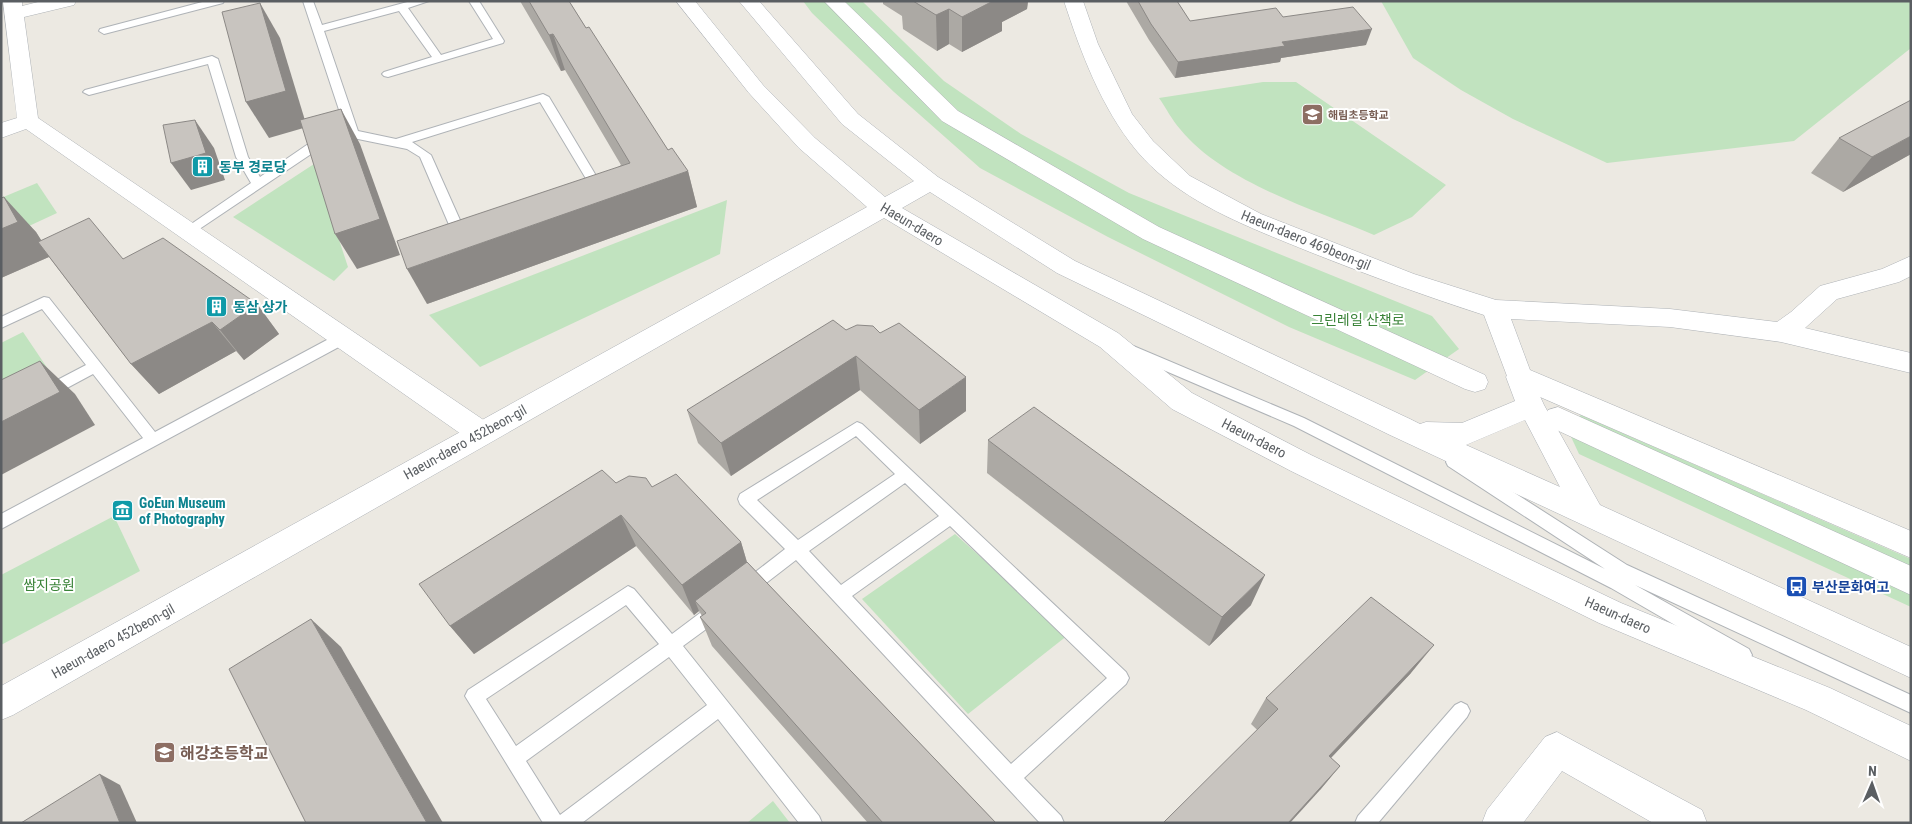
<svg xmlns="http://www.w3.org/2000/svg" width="1912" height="824" font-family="'Roboto Condensed','Noto Sans KR',sans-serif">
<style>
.green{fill:#c1e3bf}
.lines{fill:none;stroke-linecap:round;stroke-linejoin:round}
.lane-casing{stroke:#afb3b7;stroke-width:2}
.street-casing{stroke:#afb3b7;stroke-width:1}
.secondary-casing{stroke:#aeb2b7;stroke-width:1}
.lane{fill:#fff;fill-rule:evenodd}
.street{fill:#fff;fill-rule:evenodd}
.secondary{fill:#fff;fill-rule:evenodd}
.wall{fill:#aca9a4}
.shaded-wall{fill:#8c8986}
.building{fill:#c8c4bf;stroke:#8c8986}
.labels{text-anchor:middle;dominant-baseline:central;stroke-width:4;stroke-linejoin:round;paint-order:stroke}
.far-education-label{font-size:11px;font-weight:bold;fill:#785e54;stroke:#fff;text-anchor:start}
.culture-label{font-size:14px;font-weight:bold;fill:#0d838f;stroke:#fff;text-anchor:start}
.street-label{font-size:14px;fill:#5a5e62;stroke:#fff}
.park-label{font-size:14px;fill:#3a8338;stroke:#fff}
.transit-label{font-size:14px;font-weight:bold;fill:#164399;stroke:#fff;text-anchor:start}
.near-education-label{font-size:16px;font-weight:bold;fill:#785e54;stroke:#fff;text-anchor:start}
</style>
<rect width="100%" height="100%" fill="#ece9e2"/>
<g class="green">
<path d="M803 1H862L944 81 1021 134 1129 193 1432 316 1459 349 1415 380 1289 327 1108 237 980 168 894 92 812 13Z"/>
<path d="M1381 1H1911V48L1794 141 1607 163 1513 119 1461 90 1413 58Z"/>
<path d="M1263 82H1296L1446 185 1412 217 1374 235C1313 209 1223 182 1180 129 1172 120 1166 108 1159 98Z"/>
<path d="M314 164 348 267 334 281 233 217Z"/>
<path d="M37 183 57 213 1 239V198Z"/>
<path d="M727 200 720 254 480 367 429 315Z"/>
<path d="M23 332 50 372 1 397V343Z"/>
<path d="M1581 415 1911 559V607L1579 454 1566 426Z"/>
<path d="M114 516 140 571 1 645V575Z"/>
<path d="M955 534 1068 635 968 714 862 599Z"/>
<path d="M773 801 790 823H747Z"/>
</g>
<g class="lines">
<defs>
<g id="lane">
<path d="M206 1H224L223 3 104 34 99 31 100 29Z"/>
<path d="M303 1H313L322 25 411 1H429L408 8 441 55 493 39 469 1H479L504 41 503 43 388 77 384 76 382 74 384 72 432 57 399 11 324 31 358 131 396 139 543 94 549 97 604 189 597 194H589L587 191 591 187 540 102 412 142 431 155 468 238 466 241H456L420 157 407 149 353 138 347 134Z"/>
<path d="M212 56 218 59 248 157 260 177 317 138 326 136 332 140 189 236 184 235 183 232 184 229 251 183 236 157 208 64 89 95 83 92 85 90Z"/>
<path d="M44 297 49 298 155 432 338 334 343 333 348 334 350 338 348 342 1 529V514L143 438 93 374 52 396 47 398 42 396 40 392 42 388 86 365 42 309 1 328V317Z"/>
<path d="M1131 345 1304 418 1605 569 1448 466 1446 462 1448 458 1454 456 1460 458 1627 565 1911 695V713L1635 585 1749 649 1752 655 1749 661 1743 663 1737 661 1611 588 1294 426 1126 354 1124 350 1126 346Z"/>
<path d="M857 422 862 424 1126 672 1129 678 1126 684 1024 778 1061 816 1064 823H1040L796 560 752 594 746 597 740 594 738 589 740 584 785 549 740 504 738 499 740 494ZM856 436 895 474 798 540 757 500ZM905 483 939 516 841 585 809 551ZM950 526 1107 678 1011 764 852 596Z"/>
<path d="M628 586 634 589 672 634 712 604 718 602 724 604 727 610 724 616 683 646 819 816 822 823H799L718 719 582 823H543L465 696 468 690ZM626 605 659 644 516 746 486 699ZM669 657 707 705 560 815 526 761Z"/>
<path d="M1461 702 1467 705 1470 711 1467 717 1378 823H1355L1358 816 1455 705Z"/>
</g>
<g id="street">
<path d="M3 1H22V6L42 1H76L74 5 24 17 38 118 491 425 495 433 491 441 481 444 471 441 26 129 1 138V123L17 118Z"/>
<path d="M824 1H844L958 111 1159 227 1485 375 1488 382 1485 389 1475 392 1465 389 1143 239 942 121Z"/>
<path d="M1064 1H1083L1098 44 1132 114 1153 141 1190 176 1261 214 1414 274 1496 300 1670 309 1777 322 1791 312 1820 286 1882 269 1911 256V276L1899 282 1837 299 1805 328 1911 353V373L1781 342 1670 327 1511 319 1530 370 1911 531V558L1510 384 1484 315C1425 296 1368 275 1310 252 1249 227 1179 202 1136 150 1101 107 1081 53 1064 1Z"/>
<path d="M1558 407 1911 566V595L1548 426 1544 418 1548 410Z"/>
</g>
<g id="secondary">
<path d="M676 1H695L763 85 815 138 885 197 914 181 842 124 739 1H759L858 114 938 177 1075 261 1410 419 1420 424 1426 422 1462 423 1515 401 1506 377 1510 370 1519 367 1528 370 1544 405 1600 505 1911 647V678L1390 435 1057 273 930 192 902 208 1118 333 1192 393 1311 455 1621 603 1830 688 1911 726V761L1806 710 1599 623 1291 471 1172 409 1100 347 884 218 13 715 1 720V686L867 207 799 148 749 93ZM1525 420 1560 487 1466 445Z"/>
<path d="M1557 732 1702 810 1707 823H1653L1562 771 1523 823H1482L1487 810 1545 737Z"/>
</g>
</defs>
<use href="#lane" class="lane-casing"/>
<use href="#street" class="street-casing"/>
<use href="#secondary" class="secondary-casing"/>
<use href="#lane" class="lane"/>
<use href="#street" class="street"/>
<use href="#secondary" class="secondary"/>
</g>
<g class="wall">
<path d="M520 1H569L586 28 668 150 688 171 697 207 427 304 621 165 565 70 561 71Z"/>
<path d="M883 1H1028L1027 9 1002 22V31L962 52 949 44 937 51 903 29 902 16 883 4Z"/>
<path d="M1126 1H1177L1190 21 1283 17 1366 45 1281 58 1280 62 1175 78 1149 40Z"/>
<path d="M1839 138 1911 154 1843 192 1811 173Z"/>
<path d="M1 198 36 232 41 240 124 259 257 304 279 334 244 360 236 351 159 394 131 364 49 257 1 278Z"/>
<path d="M846 330 880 333 966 411 920 444 860 390 731 476 698 443 687 410Z"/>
<path d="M988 440 1251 605 1209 646 987 473Z"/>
<path d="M616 483 652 487 741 542 747 562 996 823H868L712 646 700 617 702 616 699 611 694 615 636 546 474 654 450 626Z"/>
<path d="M1411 673 1331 758 1340 766 1320 790 1251 724 1266 698Z"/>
</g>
<g class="shaded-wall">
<path d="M993 1H1028L1027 9 1002 22V31L962 52V17Z"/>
<path d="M260 3 280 38 307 127 269 138 246 102Z"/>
<path d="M949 9V44L937 51 936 15Z"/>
<path d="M1372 29 1366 45 1281 58 1280 62 1175 78 1178 62 1282 42Z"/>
<path d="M553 34 565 70 561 71 549 35Z"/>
<path d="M341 109 360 144 400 255 357 269 335 234Z"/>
<path d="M195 120 214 148 225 180 191 190 171 163Z"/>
<path d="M1911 136V154L1843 192 1872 157Z"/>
<path d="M688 171 697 207 427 304 407 269Z"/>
<path d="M4 197 36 232 51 256 1 278V229Z"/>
<path d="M257 304 279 334 244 360 220 330Z"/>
<path d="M212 322 236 351 159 394 131 364Z"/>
<path d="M856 356 860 390 731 476 721 443Z"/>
<path d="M40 361 75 394 95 425 1 475V422Z"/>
<path d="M966 377V411L920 444 919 410Z"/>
<path d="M621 515 636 546 474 654 450 626Z"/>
<path d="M741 542 750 573 695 601 699 611 694 615 682 585Z"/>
<path d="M1265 575 1251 605 1209 646 1222 617Z"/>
<path d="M311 619 341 647 443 823H427Z"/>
<path d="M1434 645 1411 673 1310 780 1329 756Z"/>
<path d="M1340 766 1320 790 1290 823H1288Z"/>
<path d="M100 774 120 785 137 823H120Z"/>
</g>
<g class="building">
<path d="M529 1H569L586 28 589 27 668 150 672 148 688 171 407 269 397 241 630 163 553 34 549 35Z"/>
<path d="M913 1H993L962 17 949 9 936 15Z"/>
<path d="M1138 1H1177L1190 21 1276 8 1283 17 1353 7 1372 29 1282 42 1285 46 1178 62 1151 24Z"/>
<path d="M260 3 286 91 246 102 222 12Z"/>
<path d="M1911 100V136L1872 157 1839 138Z"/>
<path d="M341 109 380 219 335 234 300 120Z"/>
<path d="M195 120 206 153 171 163 163 125Z"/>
<path d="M4 197 18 222 1 229V198Z"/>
<path d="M89 218 123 259 163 238 257 304 220 330 212 322 131 364 38 242Z"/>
<path d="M833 320 846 330 857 325 873 326 880 333 899 323 966 377 919 410 856 356 721 443 687 410Z"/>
<path d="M40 361 60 392 1 422V380Z"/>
<path d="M1034 407 1265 575 1222 617 988 440Z"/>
<path d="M602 470 616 483 629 476 646 478 652 487 676 474 741 542 682 585 621 515 450 626 419 584Z"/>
<path d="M747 562 996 823H883L700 617 706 613 695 601Z"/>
<path d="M1371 597 1434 645 1329 756 1340 766 1288 823H1163L1278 709 1266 698Z"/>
<path d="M311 619 427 823H306L229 669Z"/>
<path d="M100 774 120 823H21Z"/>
</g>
<defs>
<symbol id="school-square" viewBox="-11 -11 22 22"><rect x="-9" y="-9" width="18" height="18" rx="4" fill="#8d6e63" stroke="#fff"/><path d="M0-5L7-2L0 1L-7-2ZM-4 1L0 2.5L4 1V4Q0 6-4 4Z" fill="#fff"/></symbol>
<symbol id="building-square" viewBox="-11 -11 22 22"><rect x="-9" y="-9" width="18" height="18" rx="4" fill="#0f9aa8" stroke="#fff"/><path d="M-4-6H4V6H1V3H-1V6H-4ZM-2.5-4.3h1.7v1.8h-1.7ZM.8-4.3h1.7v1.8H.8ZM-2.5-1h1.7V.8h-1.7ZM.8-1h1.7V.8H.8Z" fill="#fff"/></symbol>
<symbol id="museum-square" viewBox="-11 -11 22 22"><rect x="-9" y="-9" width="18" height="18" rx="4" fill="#0f9aa8" stroke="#fff"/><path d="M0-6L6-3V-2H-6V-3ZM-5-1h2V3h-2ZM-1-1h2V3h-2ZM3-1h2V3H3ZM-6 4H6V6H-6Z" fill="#fff"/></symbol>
<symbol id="bus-square" viewBox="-11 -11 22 22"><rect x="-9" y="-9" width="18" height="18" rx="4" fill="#1a4fb4" stroke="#fff"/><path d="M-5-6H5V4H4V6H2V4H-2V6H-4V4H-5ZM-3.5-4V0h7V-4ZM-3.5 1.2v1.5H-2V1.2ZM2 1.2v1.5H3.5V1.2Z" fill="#fff"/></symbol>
</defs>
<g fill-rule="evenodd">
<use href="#school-square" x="1300" y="102" width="25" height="25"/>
<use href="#building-square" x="190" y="154" width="25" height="25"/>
<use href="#building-square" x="204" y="294" width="25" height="25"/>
<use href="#museum-square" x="110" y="498" width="25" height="25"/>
<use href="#bus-square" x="1784" y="574" width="25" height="25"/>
<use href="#school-square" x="152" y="740" width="25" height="25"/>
</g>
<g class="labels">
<g class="far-education-label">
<text x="1328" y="115">해림초등학교</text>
</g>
<g class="culture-label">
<text x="219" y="167">동부 경로당</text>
<text x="233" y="307">동삼 상가</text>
<text x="139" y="503">GoEun Museum<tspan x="139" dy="16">of Photography</tspan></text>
</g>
<g class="street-label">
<text transform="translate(912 224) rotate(31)">Haeun-daero</text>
<text transform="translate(1306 240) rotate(22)">Haeun-daero 469beon-gil</text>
<text transform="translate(1254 438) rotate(27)">Haeun-daero</text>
<text transform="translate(465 442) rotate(-29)">Haeun-daero 452beon-gil</text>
<text transform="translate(1618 615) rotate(24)">Haeun-daero</text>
<text transform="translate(113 641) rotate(-29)">Haeun-daero 452beon-gil</text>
</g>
<g class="park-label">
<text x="1358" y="320">그린레일 산책로</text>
<text x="49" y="585">쌈지공원</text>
</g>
<g class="transit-label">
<text x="1812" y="587">부산문화여고</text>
</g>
<g class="near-education-label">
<text x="180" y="753">해강초등학교</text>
</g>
</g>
<rect width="1912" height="824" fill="none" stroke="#5a5e62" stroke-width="5"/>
<g transform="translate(1872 784) rotate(2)" stroke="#ffffff" stroke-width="4" paint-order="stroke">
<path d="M0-4L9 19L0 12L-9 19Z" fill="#5a5e62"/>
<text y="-8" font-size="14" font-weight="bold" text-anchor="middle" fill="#5a5e62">N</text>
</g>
</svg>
